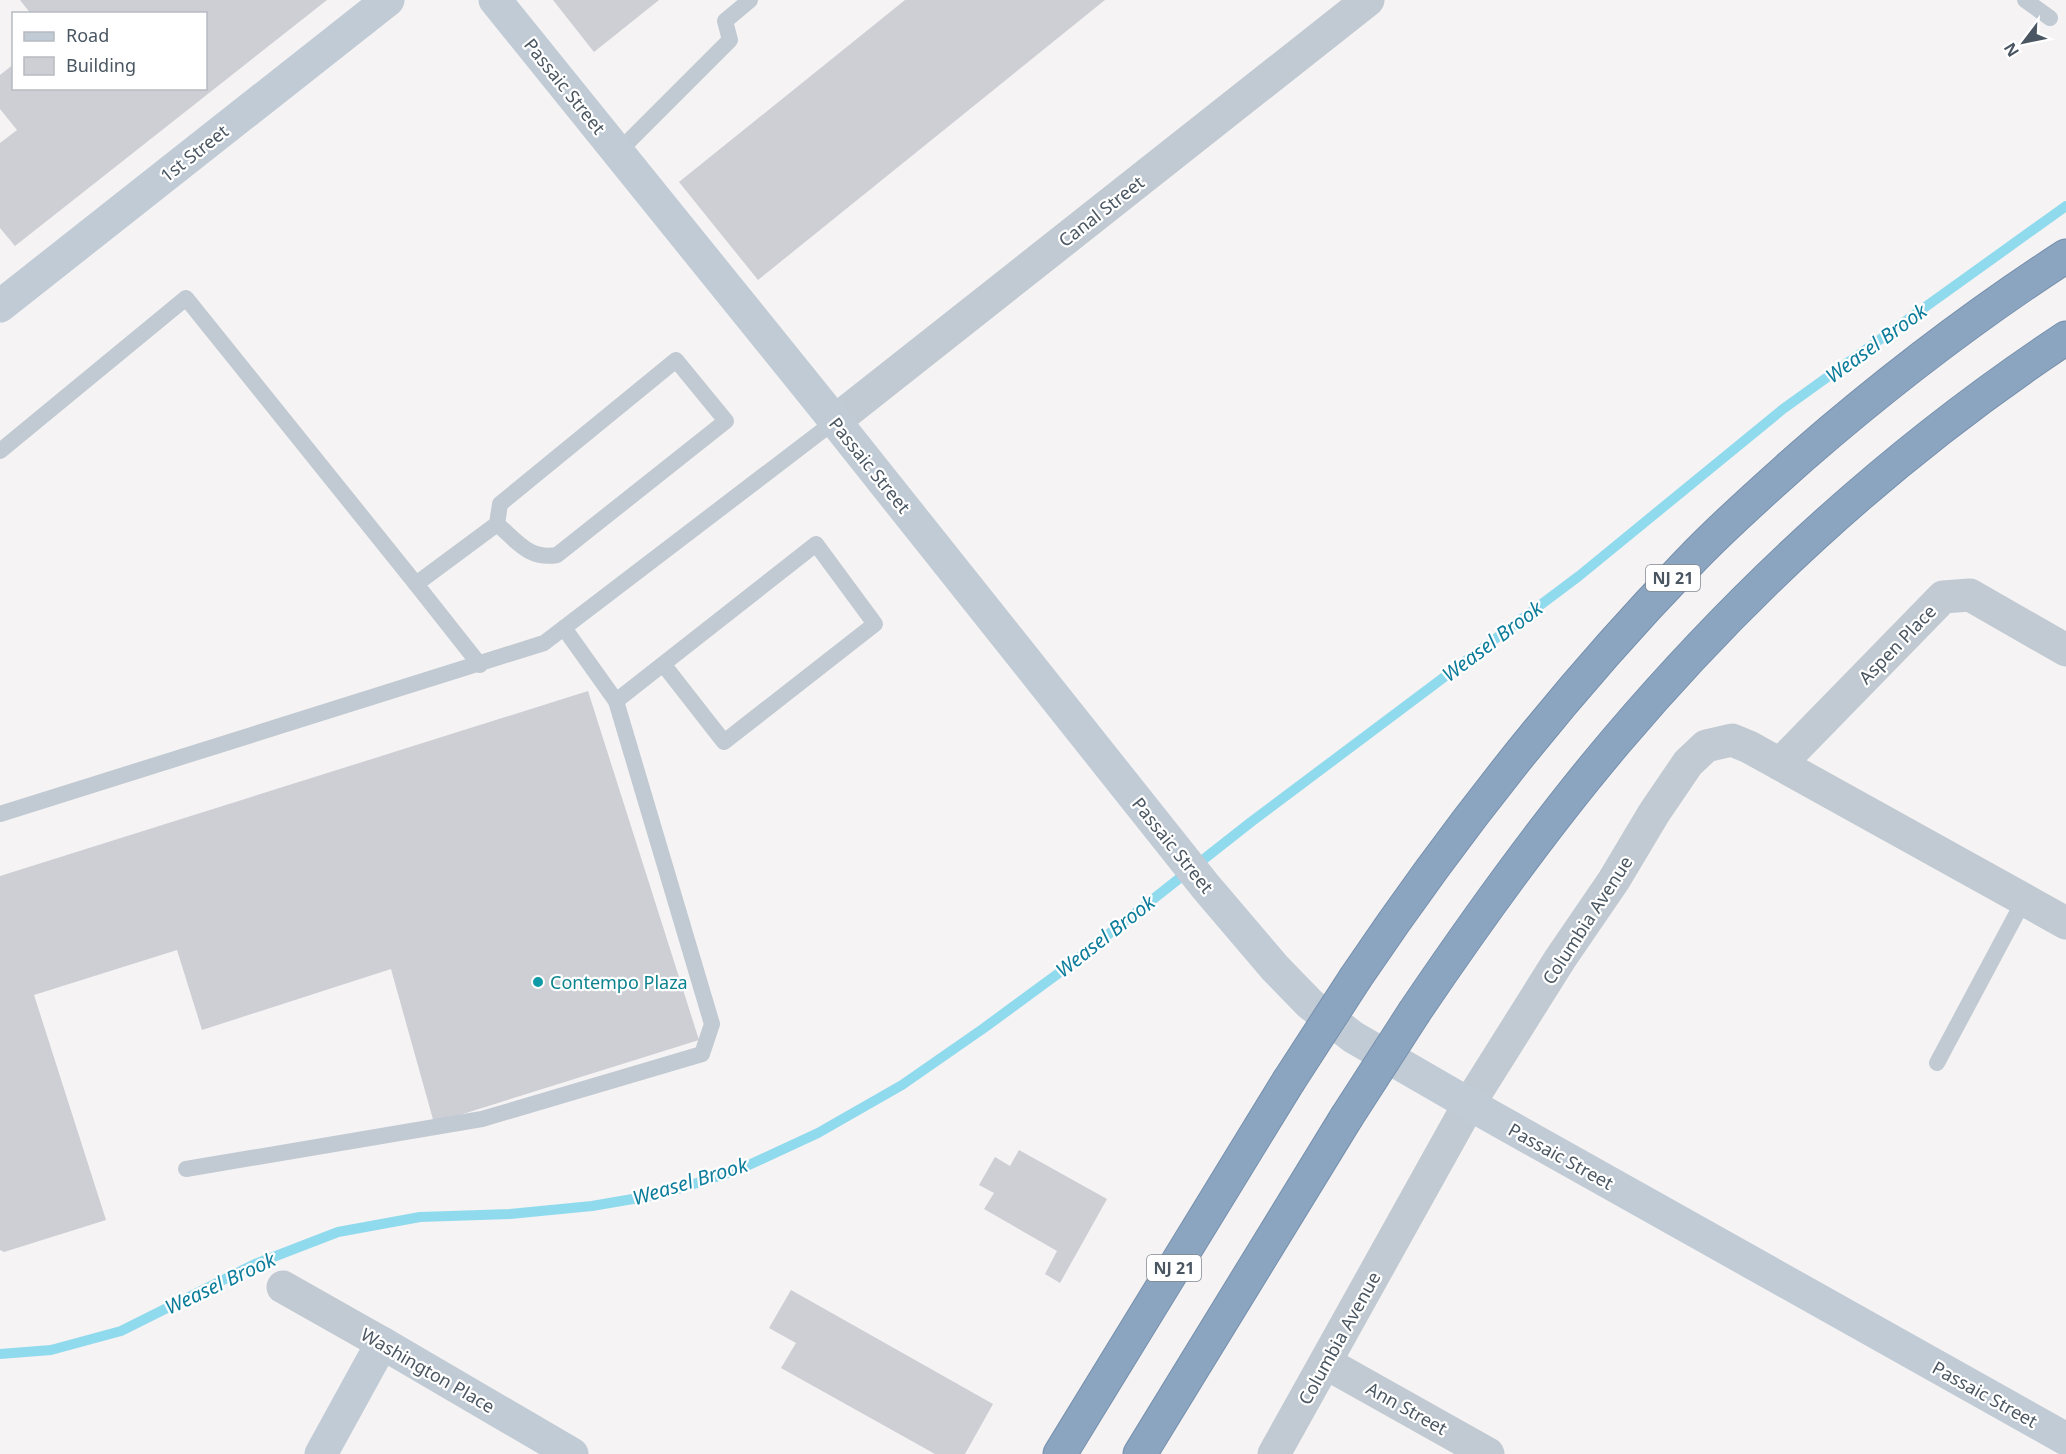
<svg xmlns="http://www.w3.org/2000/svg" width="2066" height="1454" font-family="'Noto Sans',sans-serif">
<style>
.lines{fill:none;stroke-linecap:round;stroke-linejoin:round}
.stream{stroke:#90daee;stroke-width:10}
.building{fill:#cdcfd5}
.highway-casing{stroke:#7690ad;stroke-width:35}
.lane{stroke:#c1cad2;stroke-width:16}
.street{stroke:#c1cad2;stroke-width:33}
.secondary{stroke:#c1cbd6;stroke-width:33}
.highway{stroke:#8ba5c1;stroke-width:33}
.highway-bridge-casing{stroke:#7690ad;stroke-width:35;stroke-linecap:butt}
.highway-bridge{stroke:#8ba5c1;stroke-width:33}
.culture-dot{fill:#0f9aa8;stroke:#fff;stroke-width:2}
.labels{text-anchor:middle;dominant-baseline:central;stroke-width:4.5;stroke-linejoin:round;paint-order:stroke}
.shield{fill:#fff;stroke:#808990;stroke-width:1.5}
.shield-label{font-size:16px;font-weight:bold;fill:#4a5661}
.street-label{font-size:18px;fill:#4a5661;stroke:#fff}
.culture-label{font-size:18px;fill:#0d838f;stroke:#fff;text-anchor:start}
.water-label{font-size:20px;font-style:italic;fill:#0c7c9b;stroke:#fff}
</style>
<rect width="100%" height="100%" fill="#f5f3f3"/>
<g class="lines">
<path class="stream" d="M0 1354 51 1350 121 1331 255 1264 338 1232 420 1217 510 1214 592 1206 662 1194 738 1170 818 1133 902 1085 984 1028 1063 970 1251 822 1579 576 1783 409 2066 206"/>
</g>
<g class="building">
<path d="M20 0H327L15 246 0 228V143L17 130 0 109V75L14 64V88H206V14H31Z"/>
<path d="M553 0H659L594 52Z"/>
<path d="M905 0H1105L758 280 679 182Z"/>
<path d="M588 691 699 1040 434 1123 391 969 202 1030 177 950 34 995 106 1220 4 1252 0 1250V876Z"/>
<path d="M1019 1150 1107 1199 1060 1283 1045 1274 1057 1251 984 1209 994 1193 979 1185 995 1157 1010 1166Z"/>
<path d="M791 1290 993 1404 965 1454H935L781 1368 796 1343 769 1328Z"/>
</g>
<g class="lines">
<defs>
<g id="highway">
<path d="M1356 977C1456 829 1565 690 1689 562 1724 525 1763 491 1801 457 1885 384 1972 317 2066 256"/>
<path d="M1415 1011C1478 918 1543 827 1616 741 1746 588 1898 449 2066 338"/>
<path d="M1060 1454 1288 1082"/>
<path d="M1140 1454 1346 1118"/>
</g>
</defs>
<use href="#highway" class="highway-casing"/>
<g class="lane">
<path d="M2025 0 2050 18"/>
<path d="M618 152 730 40 725 21 750 0"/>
<path d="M0 451 186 298 416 584"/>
<path d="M480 665 416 584 497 524 500 504 676 360 726 421 557 555C529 560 517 541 497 524"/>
<path d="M616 701 816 544 875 624 724 742 663 664"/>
<path d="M0 814 544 643 835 421"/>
<path d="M1937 1063 2024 900"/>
<path d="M186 1169 482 1119 702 1054 712 1024 616 701 564 628"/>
</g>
<g class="street">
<path d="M835 421 1368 0"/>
<path d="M1780 764 1943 597 1970 595 2066 650"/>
<path d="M283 1287 382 1343"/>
<path d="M1326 1363 1488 1454"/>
<path d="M1274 1454 1469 1104 1560 959 1614 880 1654 813 1688 763 1706 746 1732 740 1749 747 2066 923"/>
</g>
<g class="secondary">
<path d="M495 0 835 421 1206 887 1275 968 1310 1004 1353 1037 1469 1104 2066 1439"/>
<path d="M0 306 388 0"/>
<path d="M321 1454 382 1343 572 1454"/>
</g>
<use href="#highway" class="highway"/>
<defs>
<g id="highway-bridge">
<path d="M1288 1082 1356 977"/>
<path d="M1346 1118 1415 1011"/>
</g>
</defs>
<use href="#highway-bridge" class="highway-bridge-casing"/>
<use href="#highway-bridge" class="highway-bridge"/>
</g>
<circle class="culture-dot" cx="538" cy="982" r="6"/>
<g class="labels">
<g class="shield">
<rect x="1646" y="565" width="54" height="26" rx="4.5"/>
<rect x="1147" y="1255" width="54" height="26" rx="4.5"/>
</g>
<g class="shield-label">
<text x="1673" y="578">NJ 21</text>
<text x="1174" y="1268">NJ 21</text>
</g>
<g class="street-label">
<text transform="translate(565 86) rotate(51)">Passaic Street</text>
<text transform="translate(194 153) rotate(-38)">1st Street</text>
<text transform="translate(1101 211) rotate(-38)">Canal Street</text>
<text transform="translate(870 465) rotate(51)">Passaic Street</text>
<text transform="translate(1897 644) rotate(-46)">Aspen Place</text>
<text transform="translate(1173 845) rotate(51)">Passaic Street</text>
<text transform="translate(1587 920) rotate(-57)">Columbia Avenue</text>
<text transform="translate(1561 1156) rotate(29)">Passaic Street</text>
<text transform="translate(1339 1338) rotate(-61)">Columbia Avenue</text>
<text transform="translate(428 1370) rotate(30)">Washington Place</text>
<text transform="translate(1985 1394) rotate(29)">Passaic Street</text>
<text transform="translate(1407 1408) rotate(29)">Ann Street</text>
</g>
<g class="culture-label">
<text x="550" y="982">Contempo Plaza</text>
</g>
<g class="water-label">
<text transform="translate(1876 343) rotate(-36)">Weasel Brook</text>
<text transform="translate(1492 641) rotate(-37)">Weasel Brook</text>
<text transform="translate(1105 936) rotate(-38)">Weasel Brook</text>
<text transform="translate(690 1181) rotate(-17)">Weasel Brook</text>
<text transform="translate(220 1283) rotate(-25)">Weasel Brook</text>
</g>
</g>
<rect x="12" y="12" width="195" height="78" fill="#ffffff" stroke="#b7bbc0" stroke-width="1.5"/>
<rect x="24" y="32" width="30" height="9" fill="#c1cbd6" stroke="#b7bbc0" stroke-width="1.5"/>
<text x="66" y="42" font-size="18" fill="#4a5661">Road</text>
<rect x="24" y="57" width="30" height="18" fill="#cdcfd5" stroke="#b7bbc0" stroke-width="1.5"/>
<text x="66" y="72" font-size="18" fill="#4a5661">Building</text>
<g transform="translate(2024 42) rotate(238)" stroke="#ffffff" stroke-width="4.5" paint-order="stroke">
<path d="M0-4.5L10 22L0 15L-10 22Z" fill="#4a5661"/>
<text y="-9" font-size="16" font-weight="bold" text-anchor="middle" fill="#4a5661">N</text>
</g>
</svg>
